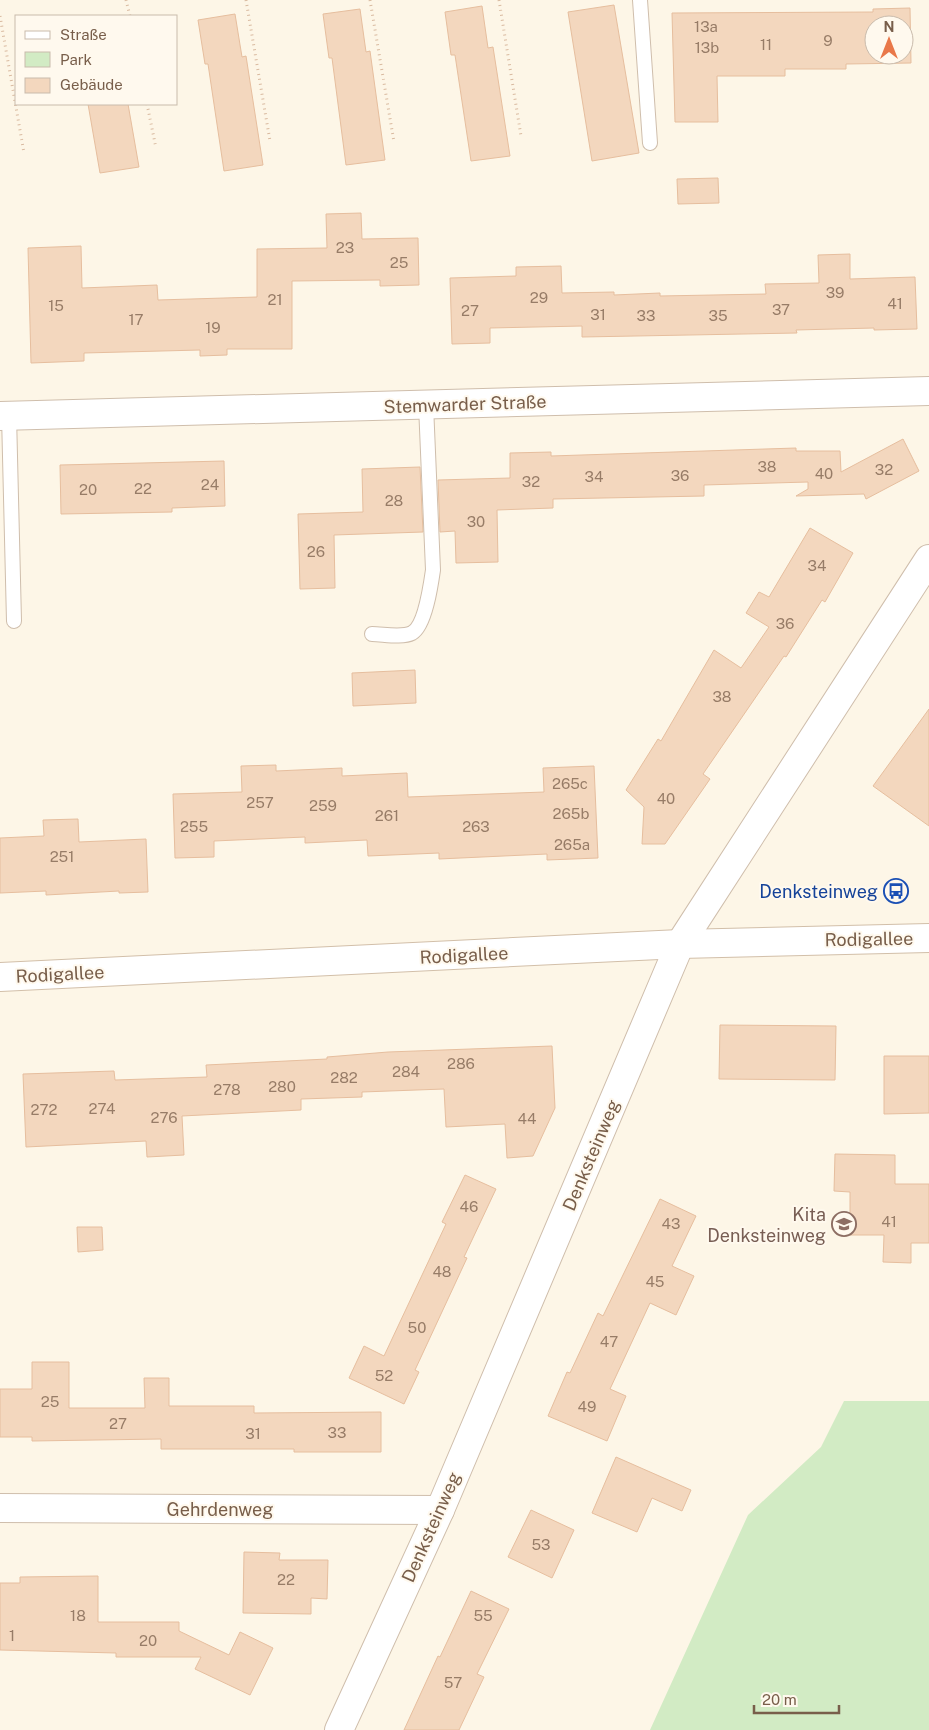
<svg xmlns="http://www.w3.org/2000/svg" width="929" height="1730" font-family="'Public Sans',sans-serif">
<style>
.green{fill:#d2ebc4}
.building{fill:#f3d7be;stroke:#e6be9e;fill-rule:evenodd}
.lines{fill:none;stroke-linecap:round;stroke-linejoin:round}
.service-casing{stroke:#cfbeac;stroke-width:16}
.minor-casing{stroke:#cfbeac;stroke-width:30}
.secondary-casing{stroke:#d2bfa9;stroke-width:30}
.path{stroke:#d9baa0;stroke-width:3;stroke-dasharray:1 4;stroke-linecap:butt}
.service{stroke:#fff;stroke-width:14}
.minor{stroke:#fff;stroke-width:28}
.secondary{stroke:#fff;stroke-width:28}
.labels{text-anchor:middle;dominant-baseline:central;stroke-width:4;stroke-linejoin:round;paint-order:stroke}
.number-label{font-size:15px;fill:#977c67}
.street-label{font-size:18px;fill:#785e4a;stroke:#fff9ee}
.transit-label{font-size:18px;fill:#164399;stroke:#fff9ee;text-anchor:end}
.education-label{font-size:18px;fill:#785e54;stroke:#fff9ee;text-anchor:end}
</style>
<rect width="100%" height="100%" fill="#fdf6e7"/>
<path class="green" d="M844 1401H929V1730H650L748 1515 821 1447Z"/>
<g class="building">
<path d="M614 5 639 153 592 161 568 12Z"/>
<path d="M482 6 488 48 493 47 510 156 471 161 455 55H451L445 12Z"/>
<path d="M910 8 911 63 846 64V69H785V76H717L718 122H675L672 13 873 12V9ZM874 25H904V55H874Z"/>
<path d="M360 9 366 52 370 51 385 160 346 165 332 58H329L323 14Z"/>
<path d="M235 14 242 57 246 56 263 165 224 171 208 64H205L198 20Z"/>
<path d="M88 104H128L139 167 100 173Z"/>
<path d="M718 178 719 203 678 204 677 179Z"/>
<path d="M361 213 362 239 418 238 419 285 380 286V280L292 281V349H227V355L200 356V350L84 353V361L31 363 28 248 81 246 82 288 157 285 158 300 257 297V249L327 248 326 214Z"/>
<path d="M850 254V279L915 277 917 329 874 330V328L796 330 797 333 582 337V326L490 328V343L452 344 450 278 516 276V267L561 266 562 293 614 292V295L660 293V296L766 294 765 284 819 283 818 255Z"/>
<path d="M903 439 919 471 866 499 864 494 796 496 808 489V482L704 485V496L553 499V508L497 510 498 562 456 563 455 531 440 532 438 480 510 478V453L551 452V456L796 448V451H840L841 472Z"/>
<path d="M224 461 225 506 172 508V512L61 514 60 465Z"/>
<path d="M420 467 423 532 334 535 335 588 300 589 298 514 363 512 362 469Z"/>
<path d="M810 528 853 553 825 602 822 600 786 657 784 656 703 774 710 779 665 844H642L644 807 626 790 658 739 661 741 714 650 741 668 769 627 746 613 759 592 769 597Z"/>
<path d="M415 670 416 703 353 706 352 673Z"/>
<path d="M929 709V826L873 786Z"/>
<path d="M276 765V771L342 768V776L407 773 408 797 544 792 543 768 594 766 598 858 547 860V854L439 859V853L368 856 367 840 305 843V837L214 841V857L175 858 173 794 242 792 241 766Z"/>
<path d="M78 819 79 842 146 839 148 892 119 893V891L46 895V891L0 893V838L44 836 43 820Z"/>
<path d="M720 1025 836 1026 835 1080 719 1079Z"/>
<path d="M552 1046 555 1108 533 1156 507 1158 505 1124 446 1127 444 1089 362 1092V1097L301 1099V1110L182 1116 184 1155 147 1157 146 1141 26 1147 23 1074 114 1071 115 1080 207 1077 206 1065 327 1059V1057L388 1052Z"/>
<path d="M884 1056H929V1113L884 1114Z"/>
<path d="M835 1154 895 1155V1184H929V1243H911V1263L883 1262 884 1235H850V1192L834 1191Z"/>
<path d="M465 1175 496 1189 464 1257 467 1258 415 1370 419 1372 404 1404 349 1378 364 1346 384 1356 446 1224 442 1222Z"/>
<path d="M660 1199 696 1216 672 1266 694 1276 676 1315 650 1303 610 1389 626 1396 607 1441 548 1416 567 1372 570 1373 598 1313 603 1316Z"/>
<path d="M77 1227H102L103 1250 78 1252Z"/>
<path d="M32 1362H69V1408H145L144 1378H169V1406H254V1413L381 1412V1452H294V1449H161V1439L32 1441V1437H0V1389H32Z"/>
<path d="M616 1457 691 1490 682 1511 652 1498 637 1532 592 1513Z"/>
<path d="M531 1510 574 1530 552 1578 508 1557Z"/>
<path d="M244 1552 280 1553 279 1560H328L327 1599 311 1598V1614L243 1613Z"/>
<path d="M98 1576V1622H179V1631L229 1655 240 1632 273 1648 250 1695 195 1669 201 1657H116V1653L0 1650V1583H20V1577Z"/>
<path d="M471 1591 509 1609 477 1674 484 1677 459 1730H404L438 1656 440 1657Z"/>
</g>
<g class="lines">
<defs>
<g id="service">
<path d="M640 0 650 143"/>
<path d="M9 415 14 621"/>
<path d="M372 634C383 634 402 638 412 633 425 626 431 584 433 570L426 405"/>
</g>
<g id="minor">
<path d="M0 416 929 391"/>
<path d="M0 1508 440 1510"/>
<path d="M339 1730 440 1510 680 944 929 559"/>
</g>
<path id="secondary" d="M0 977 680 944 929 938"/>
</defs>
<use href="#service" class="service-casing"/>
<use href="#minor" class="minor-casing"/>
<use href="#secondary" class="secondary-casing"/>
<g class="path">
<path d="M126 0 130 16"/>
<path d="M246 0 270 141"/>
<path d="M370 0 394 142"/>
<path d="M499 0 521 136"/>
<path d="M0 16 24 153"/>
<path d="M147 104 156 148"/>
</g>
<use href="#service" class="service"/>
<use href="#minor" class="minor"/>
<use href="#secondary" class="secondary"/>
</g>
<defs>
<symbol id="bus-ring" viewBox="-11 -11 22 22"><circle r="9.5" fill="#fff9ee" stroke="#1a4fb4" stroke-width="1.5"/><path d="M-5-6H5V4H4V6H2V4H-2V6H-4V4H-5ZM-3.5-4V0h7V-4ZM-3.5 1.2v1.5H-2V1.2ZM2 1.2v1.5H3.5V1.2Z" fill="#1a4fb4"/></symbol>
<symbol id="school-ring" viewBox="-11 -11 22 22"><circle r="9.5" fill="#fff9ee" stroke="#8d6e63" stroke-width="1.5"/><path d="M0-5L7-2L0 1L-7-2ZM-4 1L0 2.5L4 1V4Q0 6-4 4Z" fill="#8d6e63"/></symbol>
</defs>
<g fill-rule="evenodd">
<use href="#bus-ring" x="882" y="877" width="28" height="28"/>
<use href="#school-ring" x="830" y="1210" width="28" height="28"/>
</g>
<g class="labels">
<g class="number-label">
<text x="706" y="26">13a</text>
<text x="828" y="40">9</text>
<text x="766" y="44">11</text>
<text x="707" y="47">13b</text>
<text x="345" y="247">23</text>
<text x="399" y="262">25</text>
<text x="835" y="292">39</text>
<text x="539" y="297">29</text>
<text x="275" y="299">21</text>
<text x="895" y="303">41</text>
<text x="56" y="305">15</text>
<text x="781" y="309">37</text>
<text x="470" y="310">27</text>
<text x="598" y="314">31</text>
<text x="646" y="315">33</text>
<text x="718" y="315">35</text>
<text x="136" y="319">17</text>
<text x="213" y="327">19</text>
<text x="767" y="466">38</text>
<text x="884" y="469">32</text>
<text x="824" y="473">40</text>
<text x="680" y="475">36</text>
<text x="594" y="476">34</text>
<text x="531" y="481">32</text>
<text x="210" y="484">24</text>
<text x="143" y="488">22</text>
<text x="88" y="489">20</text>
<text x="394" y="500">28</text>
<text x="476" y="521">30</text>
<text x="316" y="551">26</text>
<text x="817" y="565">34</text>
<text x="785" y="623">36</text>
<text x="722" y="696">38</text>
<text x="570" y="783">265c</text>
<text x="666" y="798">40</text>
<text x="260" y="802">257</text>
<text x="323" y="805">259</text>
<text x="571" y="813">265b</text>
<text x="387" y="815">261</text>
<text x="194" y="826">255</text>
<text x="476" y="826">263</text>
<text x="572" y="844">265a</text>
<text x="62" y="856">251</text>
<text x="461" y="1063">286</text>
<text x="406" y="1071">284</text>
<text x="344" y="1077">282</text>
<text x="282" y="1086">280</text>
<text x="227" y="1089">278</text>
<text x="102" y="1108">274</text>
<text x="44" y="1109">272</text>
<text x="164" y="1117">276</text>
<text x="527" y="1118">44</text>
<text x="469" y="1206">46</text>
<text x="889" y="1221">41</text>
<text x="671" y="1223">43</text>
<text x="442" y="1271">48</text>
<text x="655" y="1281">45</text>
<text x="417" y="1327">50</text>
<text x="609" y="1341">47</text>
<text x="384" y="1375">52</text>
<text x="50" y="1401">25</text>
<text x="587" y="1406">49</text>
<text x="118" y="1423">27</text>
<text x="337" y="1432">33</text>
<text x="253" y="1433">31</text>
<text x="541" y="1544">53</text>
<text x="286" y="1579">22</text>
<text x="78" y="1615">18</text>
<text x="483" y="1615">55</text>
<text x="12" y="1635">1</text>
<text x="148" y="1640">20</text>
<text x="453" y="1682">57</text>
</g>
<g class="street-label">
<text transform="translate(465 404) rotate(-2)">Stemwarder Straße</text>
<text transform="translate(869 939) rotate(-1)">Rodigallee</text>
<text transform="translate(464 955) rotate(-3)">Rodigallee</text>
<text transform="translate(60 974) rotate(-3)">Rodigallee</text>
<text transform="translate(591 1155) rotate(-67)">Denksteinweg</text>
<text x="220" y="1509">Gehrdenweg</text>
<text transform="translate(431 1527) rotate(-66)">Denksteinweg</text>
</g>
<g class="transit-label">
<text x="878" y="891">Denksteinweg</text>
</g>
<g class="education-label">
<text x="826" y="1214">Kita<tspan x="826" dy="21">Denksteinweg</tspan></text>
</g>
</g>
<rect x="15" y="15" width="162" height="90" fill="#fff9ee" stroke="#c9bbac"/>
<rect x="25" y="31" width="25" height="8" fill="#ffffff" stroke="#c9bbac"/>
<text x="60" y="40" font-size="15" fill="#785e4a">Straße</text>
<rect x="25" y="52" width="25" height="15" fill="#d2ebc4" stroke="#c9bbac"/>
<text x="60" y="65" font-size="15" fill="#785e4a">Park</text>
<rect x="25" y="78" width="25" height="15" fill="#f3d7be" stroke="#c9bbac"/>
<text x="60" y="90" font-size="15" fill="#785e4a">Gebäude</text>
<g transform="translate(889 40)"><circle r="24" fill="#fff9ee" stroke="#c9bbac"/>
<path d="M0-4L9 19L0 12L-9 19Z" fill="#e97849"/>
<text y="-8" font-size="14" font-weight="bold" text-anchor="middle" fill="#785e4a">N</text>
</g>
<path d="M754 1705v8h85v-8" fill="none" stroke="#785e4a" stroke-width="2.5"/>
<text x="762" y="1705" font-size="15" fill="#785e4a" stroke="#fff9ee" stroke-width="4" paint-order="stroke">20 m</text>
</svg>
